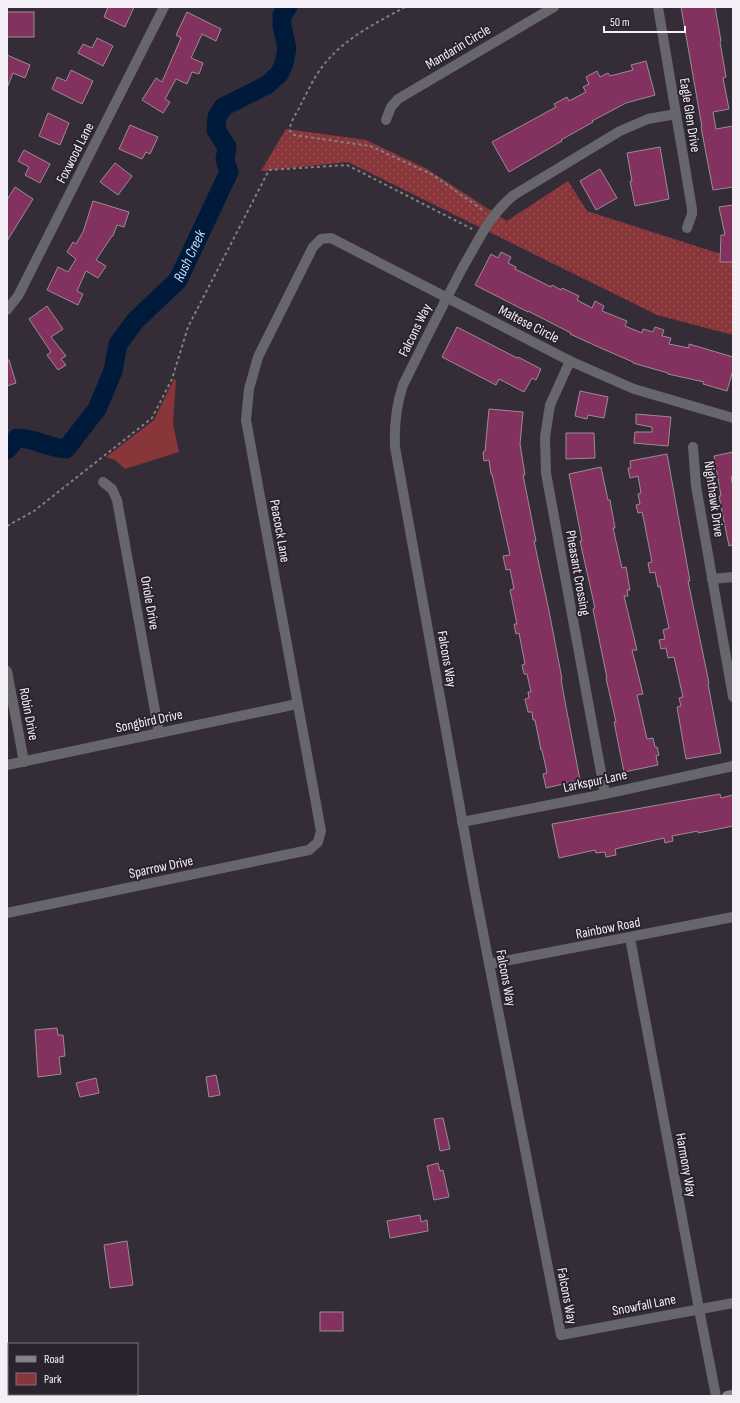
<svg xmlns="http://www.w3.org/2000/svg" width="740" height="1403" font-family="'Sofia Sans Condensed',sans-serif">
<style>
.grass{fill:url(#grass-dots)}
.green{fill:#88363a}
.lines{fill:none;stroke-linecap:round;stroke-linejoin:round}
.river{stroke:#001a3c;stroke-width:19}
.building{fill:#83315f;stroke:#9b8c93}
.path{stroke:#847e86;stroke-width:2;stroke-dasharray:3 3;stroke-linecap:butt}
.street{stroke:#66666c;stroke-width:10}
.secondary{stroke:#84848d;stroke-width:10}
.labels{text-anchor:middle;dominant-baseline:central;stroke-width:4;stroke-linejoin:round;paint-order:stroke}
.street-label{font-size:14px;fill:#f4eff6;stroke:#2a232d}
.water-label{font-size:15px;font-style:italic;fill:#cadaec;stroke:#2a232d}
</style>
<defs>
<pattern id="grass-dots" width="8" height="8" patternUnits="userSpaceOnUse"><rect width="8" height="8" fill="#88363a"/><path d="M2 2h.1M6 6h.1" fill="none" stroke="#995357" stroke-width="1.8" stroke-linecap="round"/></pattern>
</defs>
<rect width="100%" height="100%" fill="#342d37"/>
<path class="grass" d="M286 129 366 140 427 169 507 221 568 181 587 211 733 258V335L657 315 348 162 261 171Z"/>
<path class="green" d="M174 379 176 380 173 424 179 452 125 469 115 460 106 457 154 420Z"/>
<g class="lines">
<path class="river" id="s1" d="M7 450 17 438C35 438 49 448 66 449L97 409 113 371 118 344 135 321 178 280 229 172 225 160 227 147 216 130 217 117 223 107 267 85 279 74 284 64 287 48 282 26V15L288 7"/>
</g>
<g class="building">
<path d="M108 7H134L125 27 104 17Z"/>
<path d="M681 7H715L721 41 720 42 726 77 723 78 729 109 713 112 716 129 733 126V187L713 190 701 127H702Z"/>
<rect x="7" y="12" width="27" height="25"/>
<path d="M187 12 221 29 216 41 202 34 191 58 203 63 199 74 192 72 187 84 176 79 165 99 170 102 163 113 142 100 156 78 162 82 181 38 176 35Z"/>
<path d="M97 38 113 46 103 66 78 53 83 44 92 48Z"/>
<path d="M7 55 30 65 25 78 13 73 7 88Z"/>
<path d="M646 61 655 95 626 103 592 121 593 122 561 140 562 141 509 172 492 142 556 107 554 104 567 97 569 101 586 92 583 87 589 84 586 77 597 71 600 77 608 73 610 76 633 70 631 65Z"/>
<path d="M71 70 93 81 82 104 52 89 57 77 66 81Z"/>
<path d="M48 113 69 123 60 145 39 136Z"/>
<path d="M130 125 158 137 150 154 146 152 142 159 119 149Z"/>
<path d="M660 147 669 199 635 206 630 181H632L627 153Z"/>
<path d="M24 150 50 164 40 183 25 175 29 167 18 161Z"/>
<path d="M115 163 132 176 118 195 100 182Z"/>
<path d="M600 169 617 198 596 210 580 181Z"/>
<path d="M15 187 33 199 7 241V200Z"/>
<path d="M93 201 129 212 124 227 117 225 113 236H112L96 260 106 266 98 278 86 271 77 291 83 294 78 305 47 290 58 267 68 272 76 259 67 252 73 242 76 244 83 232Z"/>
<path d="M733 205V262H720L721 235H725L719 207Z"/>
<path d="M501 252 511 257 508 263 516 267 515 269 551 287 552 285 561 290 562 288 579 296 577 300 592 308 595 301 604 306 602 311 627 321 625 326 642 333 643 329 653 332 655 327 664 330 662 336 671 338 669 344 689 348V344L733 357V370L727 391 703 384 704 382 668 374V373L633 363V362L603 349 570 334 571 333 528 311V312L475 285 491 254 498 258Z"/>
<path d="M47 306 63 329 51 337 66 356 61 359 66 365 58 370 47 355 51 352 29 319Z"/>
<path d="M457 327 517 358 518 357 541 369 536 380 532 378 524 392 499 379 496 385 442 357Z"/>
<path d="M7 360H9L16 383 7 386Z"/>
<path d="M580 391 608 397 604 418 588 415 587 419 575 416Z"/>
<path d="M489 409 523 412 520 444 525 475H523L536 541H534L549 611 562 679H561L566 707 580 780 546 788 543 774 547 773 542 750H541L535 720H533L532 712H528L525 699 529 698 528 692H531L527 674H524L522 665 525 664 519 633 516 634 514 624H517L510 590 514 589 510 569 506 570 503 556 510 555 492 474H491L489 460 484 461 483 452 485 451Z"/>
<path d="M636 414 671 417 668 446 634 443 635 432H652V427L636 424Z"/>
<path d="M566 433H594L595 458 566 459Z"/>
<path d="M733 452V477H731L733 487V545L729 546 719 496H721L714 456Z"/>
<path d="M667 454 690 581H688L709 683 708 684 721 753 686 759 677 707 681 706 679 698 683 697 674 657 668 658 666 648 661 649 659 640 665 639 663 630 669 628 660 586 658 587 655 572 650 573 648 563 652 562 644 521 642 512 638 513 636 505 640 504 638 494 641 493 638 476 630 478 628 468H631L630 461Z"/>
<path d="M601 467 608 500H610L615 528H613L622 568 626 567 630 590H627L628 596H624L637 650H632L643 694 637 695 647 739 653 738 655 747H657L659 755 656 756 658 765 624 772 614 722H616L606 678H607L593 609 595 608 580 541H582L569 474Z"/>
<path d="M720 794 721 798 733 795V826L698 833V831L672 836 673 841 665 843 664 838 624 847 615 849 616 855 606 857 605 852 596 853 595 850 559 858 552 824Z"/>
<path d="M57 1028 58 1035H63L65 1056 59 1057 61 1074 38 1077 35 1030Z"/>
<path d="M216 1075 220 1095 209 1097 206 1077Z"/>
<path d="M96 1078 99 1093 80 1097 76 1083Z"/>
<path d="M443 1118 450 1149 440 1151 434 1119Z"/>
<path d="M438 1163 440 1171 443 1170 449 1197 434 1200 427 1166Z"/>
<path d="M420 1215 421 1222 427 1220 428 1231 390 1238 387 1221Z"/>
<path d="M127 1241 133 1285 110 1288 104 1245Z"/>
<rect x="320" y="1312" width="23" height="19"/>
</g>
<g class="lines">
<g class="path">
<path d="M405 7C378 22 347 37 327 61 315 74 308 91 300 106 297 113 289 123 290 131L294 135 370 146 433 175 484 211"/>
<path d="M7 526 34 511 152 418 172 379 188 327 269 170 347 165 472 229"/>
</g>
<g class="street">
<path d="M658 7 692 209V214L687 228"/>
<path d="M676 114 648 119 620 131 514 195C490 214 478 241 463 267 442 306 423 345 403 385 396 406 394 425 395 447L474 886 561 1335 733 1303"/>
<path d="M386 120 391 107 398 99 554 7"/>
<path d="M7 310 18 296 164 7"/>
<path d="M570 361 550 405 545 437 546 473 605 794"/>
<path d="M693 447 696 486 733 697"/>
<path d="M103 482 112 489 117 500 159 733"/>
<path d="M712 579 733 577"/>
<path d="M7 671 24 762"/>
<path d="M7 765 297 704"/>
<path d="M462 822 605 794 733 766"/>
<path d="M7 913 309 850 318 842 321 831 246 420 249 389 258 357 313 247 321 239 331 238 570 361 634 389 733 418"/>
<path d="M630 938 699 1309 716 1396"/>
<path d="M489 964 733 917"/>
</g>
<path class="secondary" d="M727 1396 733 1395"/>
</g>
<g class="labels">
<g class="street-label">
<text transform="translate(458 47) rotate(-31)">Mandarin Circle</text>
<text transform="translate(690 115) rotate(81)">Eagle Glen Drive</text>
<text transform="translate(75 153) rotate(-63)">Foxwood Lane</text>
<text transform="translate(529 324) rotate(27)">Maltese Circle</text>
<text transform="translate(415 330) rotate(-64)">Falcons Way</text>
<text transform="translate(714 499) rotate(82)">Nighthawk Drive</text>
<text transform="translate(280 531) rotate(80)">Peacock Lane</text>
<text transform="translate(578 573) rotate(80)">Pheasant Crossing</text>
<text transform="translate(150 603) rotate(80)">Oriole Drive</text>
<text transform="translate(447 659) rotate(80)">Falcons Way</text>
<text transform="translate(29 714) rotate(79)">Robin Drive</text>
<text transform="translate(149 721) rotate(-12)">Songbird Drive</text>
<text transform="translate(595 781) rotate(-12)">Larkspur Lane</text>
<text transform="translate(161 867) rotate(-12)">Sparrow Drive</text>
<text transform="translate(608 928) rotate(-11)">Rainbow Road</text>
<text transform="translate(506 978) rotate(79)">Falcons Way</text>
<text transform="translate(686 1165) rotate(80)">Harmony Way</text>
<text transform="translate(567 1296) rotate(79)">Falcons Way</text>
<text transform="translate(644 1305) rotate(-11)">Snowfall Lane</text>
</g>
<g class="water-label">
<text stroke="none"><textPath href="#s1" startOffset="300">Rush Creek</textPath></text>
</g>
</g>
<rect width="740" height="1403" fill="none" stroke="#f4eff6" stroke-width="16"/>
<rect x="8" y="1343" width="130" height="52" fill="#2a232d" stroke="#7b757d"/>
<rect x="16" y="1356" width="20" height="6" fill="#84848d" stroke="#7b757d"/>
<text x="44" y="1363" font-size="12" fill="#f4eff6">Road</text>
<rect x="16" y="1373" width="20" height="12" fill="#88363a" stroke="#7b757d"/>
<text x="44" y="1383" font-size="12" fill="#f4eff6">Park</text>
<path d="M604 26v6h81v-6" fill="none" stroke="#f4eff6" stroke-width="2"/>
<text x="610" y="26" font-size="12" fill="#f4eff6" stroke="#2a232d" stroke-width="3" paint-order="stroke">50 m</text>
</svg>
